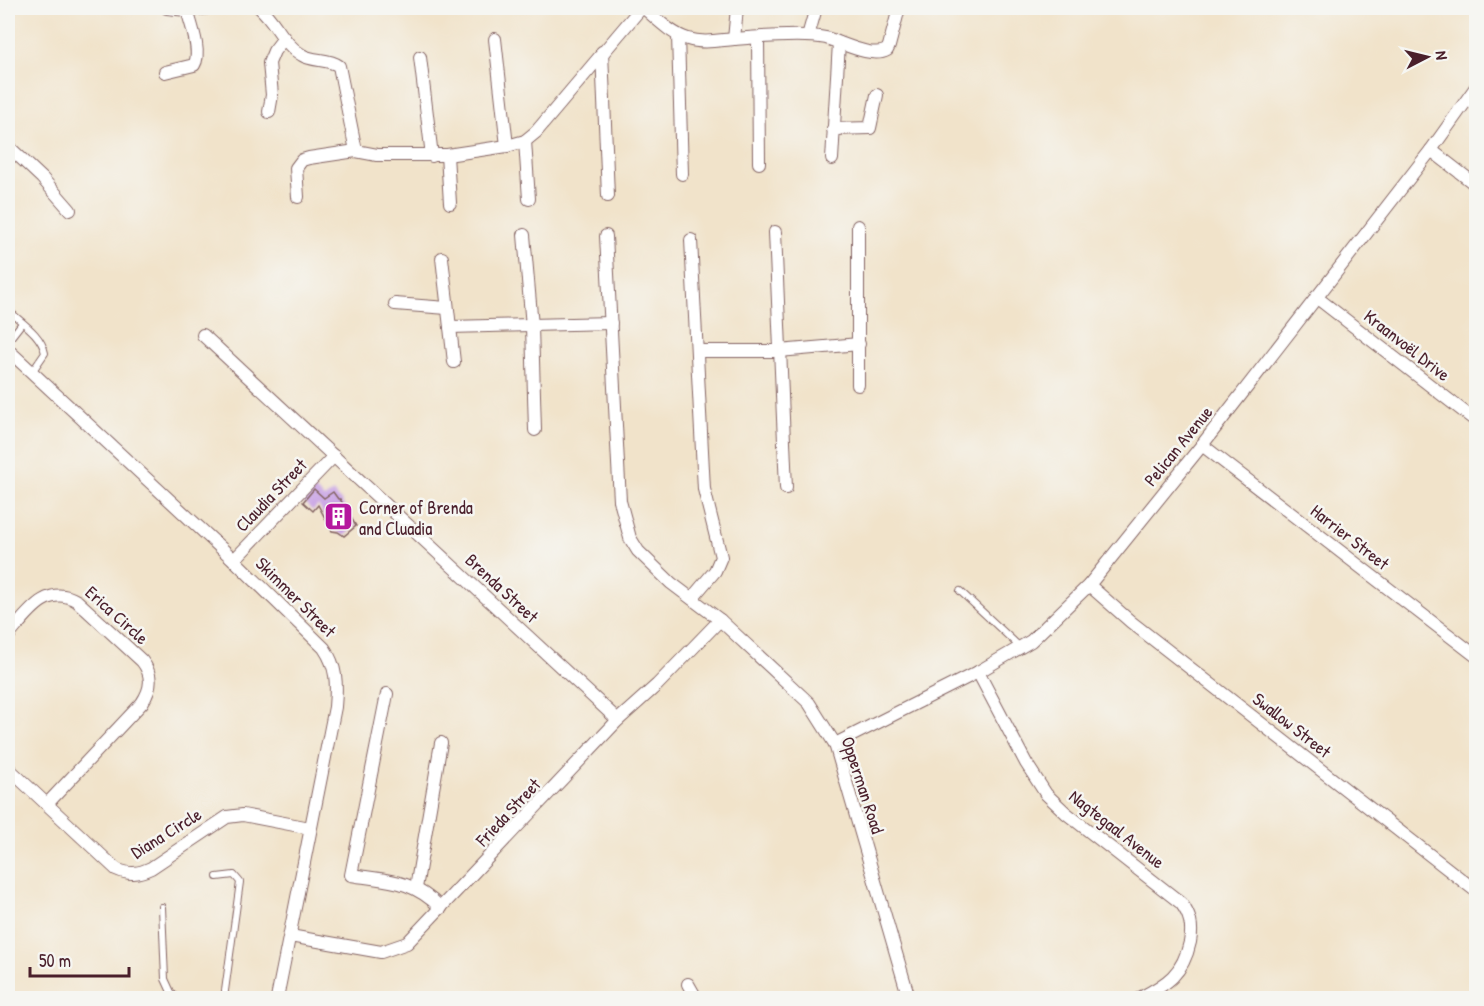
<svg xmlns="http://www.w3.org/2000/svg" width="1484" height="1006" font-family="'Patrick Hand',sans-serif">
<style>
.building{fill:#c69ee4}
.lines{fill:none;stroke-linecap:round;stroke-linejoin:round}
.service-casing{stroke:#846463;stroke-width:8}
.minor-casing{stroke:#846463;stroke-width:14}
.service{stroke:#fff;stroke-width:6}
.minor{stroke:#fff;stroke-width:12}
.labels{text-anchor:middle;dominant-baseline:central;stroke-width:5;stroke-linejoin:round;paint-order:stroke}
.street-label{font-size:18px;fill:#4a1f2b;stroke:#f6f6f2}
.poi-label{font-size:18px;fill:#4a1f2b;stroke:#f6f6f2;text-anchor:start}
</style>
<rect width="100%" height="100%" fill="#f6f6f2"/>
<filter id="ink" filterUnits="userSpaceOnUse"><feTurbulence type="fractalNoise" baseFrequency=".0167" numOctaves="2"/><feDisplacementMap in="SourceGraphic" scale="12" xChannelSelector="R" yChannelSelector="G"/><feConvolveMatrix kernelMatrix="1 2 1 2 8 2 1 2 1" color-interpolation-filters="sRGB"/></filter>
<filter id="wash" filterUnits="userSpaceOnUse"><feTurbulence type="fractalNoise" baseFrequency=".008" numOctaves="4" result="noise"/><feDisplacementMap in="SourceGraphic" scale="24" xChannelSelector="R" yChannelSelector="G"/><feGaussianBlur stdDeviation="1.35" result="paint"/><feColorMatrix in="noise" values="0 0 0 0 0 0 0 0 0 0 0 0 0 0 0 0 0 1.4 0 .05"/><feComposite in="paint" operator="in"/></filter>
<g filter="url(#wash)">
<rect width="100%" height="100%" fill="#f1e3ca"/>
<g id="blocks">
<path class="building" d="M314 489 324 498 333 492 338 499H340L356 526 344 536 338 532 332 531 318 505 313 511 303 502Z"/>
</g>
</g>
<g filter="url(#ink)">
<use href="#blocks" fill-opacity="0" stroke="#846463" stroke-width="1.5"/>
<g class="lines">
<defs>
<g id="service">
<path d="M8 310C22 323 41 334 45 353L32 372"/>
<path d="M8 341 22 323"/>
<path d="M960 591 1020 647"/>
<path d="M217 877 234 875 240 882 224 998"/>
<path d="M162 907 165 979 171 992 177 998"/>
</g>
<g id="minor">
<path d="M167 8 187 10 208 8"/>
<path d="M260 8C276 22 283 44 302 55 313 62 328 58 339 66L356 151"/>
<path d="M644 8C657 19 671 34 688 39 703 44 720 40 734 39 757 37 805 33 826 38 841 42 872 59 887 50L889 46 899 8"/>
<path d="M678 35 682 174"/>
<path d="M808 36 816 8"/>
<path d="M758 38 759 163"/>
<path d="M495 39 507 146"/>
<path d="M734 39 737 8"/>
<path d="M602 52 608 196"/>
<path d="M420 57 432 156"/>
<path d="M165 72 194 65C202 53 191 24 187 10"/>
<path d="M269 112 272 95 269 63 274 51 284 38"/>
<path d="M833 129 870 128 877 95"/>
<path d="M525 141 529 199"/>
<path d="M8 146 42 178 70 210"/>
<path d="M1431 150 1476 185"/>
<path d="M447 155 450 203"/>
<path d="M832 159 839 43"/>
<path d="M298 197 296 168 302 160 309 158 356 151 377 155H447L507 146 525 141 536 132 641 8"/>
<path d="M858 226V385"/>
<path d="M775 232 786 488"/>
<path d="M524 235 532 326 535 430"/>
<path d="M606 236 620 501 630 538 638 551 671 583 720 620 809 703 835 744 909 998"/>
<path d="M691 240 704 489 721 557 715 571 692 598"/>
<path d="M442 258 454 362"/>
<path d="M1316 297 1476 421"/>
<path d="M395 304 447 308"/>
<path d="M450 327 611 323"/>
<path d="M203 335 618 720"/>
<path d="M8 350 234 560 324 648C337 667 337 684 335 707L277 998"/>
<path d="M697 351H779L859 344"/>
<path d="M1202 445 1476 656"/>
<path d="M234 560 334 456"/>
<path d="M1089 585 1131 622 1476 891"/>
<path d="M8 636C26 616 46 582 77 601L142 661C153 675 152 688 142 703L47 804"/>
<path d="M978 672 1026 763 1046 794 1066 813 1181 903C1190 915 1193 926 1190 942 1183 974 1167 984 1140 998"/>
<path d="M387 694 351 875C389 881 412 879 441 908"/>
<path d="M835 744 978 672 1031 641 1089 585 1202 445 1431 150 1476 87"/>
<path d="M8 768 116 869C129 875 138 874 151 868L227 817 243 815 310 828"/>
<path d="M416 888 441 743"/>
<path d="M290 936 381 952 407 943 618 720 657 685 720 620"/>
<path d="M688 984 696 998"/>
</g>
</defs>
<use href="#service" class="service-casing"/>
<use href="#minor" class="minor-casing"/>
<use href="#service" class="service"/>
<use href="#minor" class="minor"/>
</g>
</g>
<defs>
<symbol id="building-square" viewBox="-11 -11 22 22"><rect x="-9" y="-9" width="18" height="18" rx="4" fill="#b5179e" stroke="#f6f6f2"/><path d="M-4-6H4V6H1V3H-1V6H-4ZM-2.5-4.3h1.7v1.8h-1.7ZM.8-4.3h1.7v1.8H.8ZM-2.5-1h1.7V.8h-1.7ZM.8-1h1.7V.8H.8Z" fill="#fff"/></symbol>
</defs>
<g fill-rule="evenodd">
<use href="#building-square" x="322" y="500" width="33" height="33"/>
</g>
<g class="labels">
<g class="street-label">
<text transform="translate(1407 345) rotate(38)">Kraanvoël Drive</text>
<text transform="translate(1178 446) rotate(-51)">Pelican Avenue</text>
<text transform="translate(271 495) rotate(-46)">Claudia Street</text>
<text transform="translate(1350 537) rotate(38)">Harrier Street</text>
<text transform="translate(502 588) rotate(43)">Brenda Street</text>
<text transform="translate(296 597) rotate(45)">Skimmer Street</text>
<text transform="translate(117 615) rotate(42)">Erica Circle</text>
<text transform="translate(1292 725) rotate(38)">Swallow Street</text>
<text transform="translate(863 785) rotate(72)">Opperman Road</text>
<text transform="translate(508 812) rotate(-47)">Frieda Street</text>
<text transform="translate(1117 829) rotate(38)">Nagtegaal Avenue</text>
<text transform="translate(166 833) rotate(-32)">Diana Circle</text>
</g>
<g class="poi-label">
<text x="359" y="507">Corner of Brenda<tspan x="359" dy="21">and Cluadia</tspan></text>
</g>
</g>
<rect width="1484" height="1006" fill="none" stroke="#f6f6f2" stroke-width="30"/>
<g transform="translate(1427 57) rotate(83)" stroke="#f6f6f2" stroke-width="4.5" paint-order="stroke">
<path d="M0-4.5L10 22L0 15L-10 22Z" fill="#4a1f2b"/>
<text y="-9" font-size="16" font-weight="bold" text-anchor="middle" fill="#4a1f2b">N</text>
</g>
<path d="M30 967v9h99v-9" fill="none" stroke="#4a1f2b" stroke-width="3"/>
<text x="39" y="967" font-size="18" fill="#4a1f2b" stroke="#f6f6f2" stroke-width="4.5" paint-order="stroke">50 m</text>
</svg>
